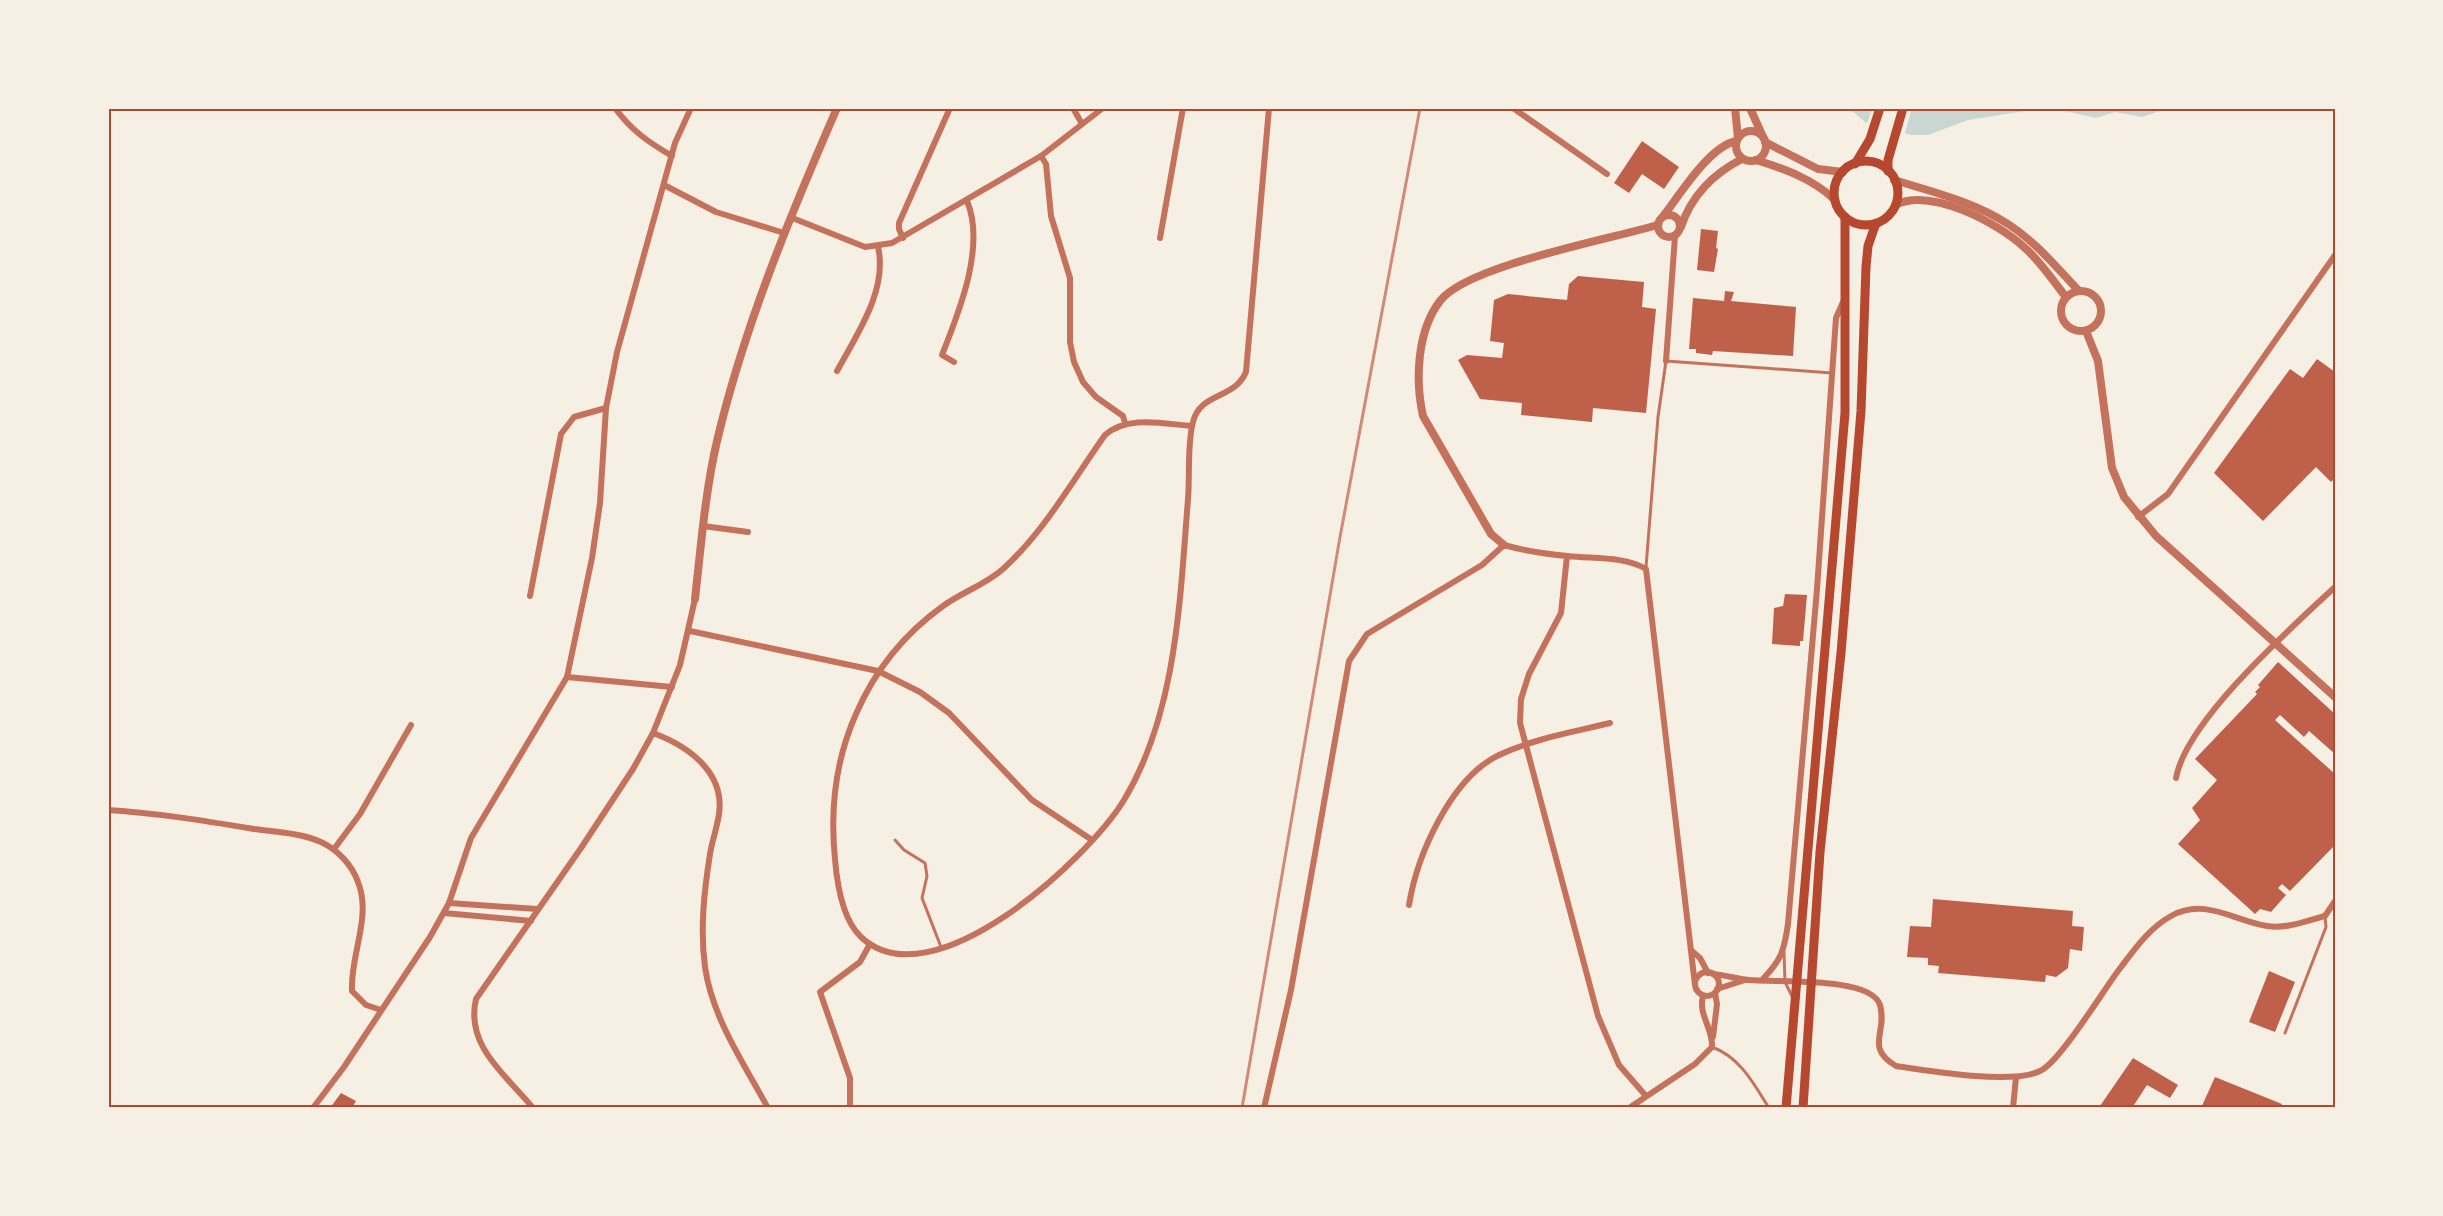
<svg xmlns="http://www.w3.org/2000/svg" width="2443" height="1216" font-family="Signika,sans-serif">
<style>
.water{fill:#c9d6d2}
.pier{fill:#f6efe4}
.building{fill:#bf614a}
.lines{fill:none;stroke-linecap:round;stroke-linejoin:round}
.service{stroke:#c5725c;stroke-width:3}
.minor{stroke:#c5725c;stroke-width:6}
.tertiary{stroke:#c5725c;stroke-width:8}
.primary{stroke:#b5482f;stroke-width:9}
.rail{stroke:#cf8b77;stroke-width:3}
.neatline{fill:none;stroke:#b5482f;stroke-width:2}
</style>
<rect width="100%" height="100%" fill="#f6efe4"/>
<path class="water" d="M1849 108H2169L2142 117 2115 112 2096 118 2056 109 2025 111 1968 120 1928 135H1911L1865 122Z"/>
<path class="pier" d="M1872 108H1912L1904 136 1867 125Z"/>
<g class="building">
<path d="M1642 141 1679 167 1664 189 1642 174 1629 193 1614 183Z"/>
<path d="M1701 229 1718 231 1716 248 1718 249 1714 272 1697 270Z"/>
<path d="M1578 276 1644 282 1642 307 1656 309 1646 413 1593 408 1592 422 1521 415 1522 403 1480 399 1458 360 1467 355 1502 358 1504 343 1490 341 1494 300 1508 294 1567 300 1569 284Z"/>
<path d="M1725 291 1734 292 1731 301 1796 307 1793 356 1713 351 1712 355 1696 353V349H1689L1693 298 1724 301Z"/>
<path d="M2317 359 2335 372V478L2331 482 2316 467 2263 521 2214 473 2290 369 2303 378Z"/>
<path d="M1785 594 1807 595 1803 641H1800V646L1772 644 1774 608 1783 606Z"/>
<path d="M2278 662 2335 714V754L2309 731 2304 737 2280 715 2275 720 2335 774V845L2290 891 2282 884 2278 888 2286 895 2271 912 2260 909 2255 914 2178 844 2200 820 2192 808 2217 780 2195 759 2257 694 2255 692 2260 687 2258 685Z"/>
<path d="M1933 899 2073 911 2072 926 2084 927 2082 951 2070 949 2068 968 2056 977 2046 975 2045 982 1938 973 1939 966 1928 965V958L1907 957 1910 926 1931 927Z"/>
<path d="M2269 971 2295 982 2275 1032 2249 1022Z"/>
<path d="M2133 1058 2178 1085 2170 1098 2147 1085 2132 1108H2102L2100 1106Z"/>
<path d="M2215 1077 2282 1104 2280 1108H2201Z"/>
<path d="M341 1093 356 1101 352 1108H330Z"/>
</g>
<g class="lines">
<g class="service">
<path d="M1646 567 1658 417 1666 361 1832 373"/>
<path d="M895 840 904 850 925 863 927 876 922 898 941 947"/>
<path d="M1784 952 1785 982 1793 998"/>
<path d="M2285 1033 2326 927 2325 917"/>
<path d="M1712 1047C1740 1057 1754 1084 1769 1108"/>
</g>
<g class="minor">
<path d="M615 108C631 130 648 142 672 156"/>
<path d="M1073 108 1082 124"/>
<path d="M1513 108 1607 174"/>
<path d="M1041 156 1046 164 1051 216 1070 278V342L1074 362 1083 382 1096 397 1123 416 1125 423"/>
<path d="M664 185 716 212 784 233"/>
<path d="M790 217 865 247 892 243 1041 156 1103 108"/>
<path d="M903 238 899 229V223L950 108"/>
<path d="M1160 238 1183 108"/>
<path d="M1666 361 1675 236"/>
<path d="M954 362 942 355C959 312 986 246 967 201"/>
<path d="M837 371C857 334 888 290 878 247"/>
<path d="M1192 426C1163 424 1128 415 1105 435 1073 480 1044 532 1003 569 985 585 962 592 943 606 904 634 875 670 856 714 836 759 830 810 835 859 837 884 842 919 861 937 932 1004 1088 859 1124 800 1177 712 1180 598 1188 499 1190 475 1187 444 1193 422 1200 392 1234 400 1246 372L1269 108"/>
<path d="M2138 517 2168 494 2335 255"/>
<path d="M703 526 748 532"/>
<path d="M1567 556 1561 613 1529 674 1521 699 1520 723 1598 1016 1619 1065 1646 1096"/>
<path d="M530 596 561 434 574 417 606 408"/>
<path d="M690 631 878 671 920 692 949 713 1032 800 1092 840"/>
<path d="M567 677 672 687"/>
<path d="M653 733C688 746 725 772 719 814 717 828 712 841 710 854 704 892 700 929 705 967 712 1017 744 1064 768 1108"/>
<path d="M2176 778C2186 721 2292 627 2335 587"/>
<path d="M108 810C157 813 206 821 254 829 276 832 301 833 321 842 338 850 352 865 358 882 372 917 350 955 352 991L366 1005 381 1010"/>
<path d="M334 849 360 814 411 725"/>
<path d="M449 903 537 909"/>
<path d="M1409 905C1417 855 1451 778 1499 755 1533 739 1573 732 1610 723"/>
<path d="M444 913 531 921"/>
<path d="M1692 951 1700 958 1708 973"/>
<circle cx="1707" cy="984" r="12"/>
<path d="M1713 974C1725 975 1737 979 1749 980 1776 983 1871 976 1880 1005 1888 1032 1864 1047 1896 1066 1929 1071 2012 1085 2040 1071 2059 1063 2103 991 2118 971 2134 950 2148 929 2171 916 2205 897 2234 921 2267 926 2287 929 2306 921 2325 916L2335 901"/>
<path d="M1762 980C1781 960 1784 952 1788 924L1817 589 1836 318 1843 302"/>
<path d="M1717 989 1745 980"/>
<path d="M1713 1037 1717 1004 1715 993"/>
<path d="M313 1108 344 1067 430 937 449 903 471 838 567 677 592 558 600 503 606 408 617 352 675 143 691 108"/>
<path d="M533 1108C506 1075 465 1046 476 999L581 848 633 769 653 733 680 665 695 599"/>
<path d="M850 1108V1078L820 992 860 962 870 944"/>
<path d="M1264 1108 1291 990 1349 661 1367 634 1482 565 1504 545C1525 551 1546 554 1568 556 1593 559 1624 556 1646 569L1695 985"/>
<path d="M1629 1108 1695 1064 1712 1047C1713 1028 1698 1015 1703 996"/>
<path d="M2013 1108 2016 1077"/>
</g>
<g class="tertiary">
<path d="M1735 108 1738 138"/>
<path d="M1750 108 1763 137"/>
<circle cx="1751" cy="146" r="15"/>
<path d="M1765 142 1818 169 1843 172"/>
<path d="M1756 160C1785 169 1813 179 1835 200"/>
<path d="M1894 180C1933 192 1974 202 2008 224 2036 242 2056 267 2079 291"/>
<path d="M1895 205C1931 187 1998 223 2025 248 2041 262 2053 281 2066 297"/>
<circle cx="1669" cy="226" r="11"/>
<path d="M1664 215C1681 193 1709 147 1736 141"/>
<path d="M1681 227C1691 196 1714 173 1742 159"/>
<circle cx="2081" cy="311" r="20"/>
<path d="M2086 331 2098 361 2112 468 2124 497 2156 536 2335 697"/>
<path d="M1504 545 1491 534 1423 416C1415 380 1417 331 1440 301 1466 266 1610 239 1658 225"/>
<path d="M695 599C701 546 705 493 717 441 744 327 790 216 837 108"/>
</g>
<g class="primary">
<circle cx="1866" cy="193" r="32"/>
<path d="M1855 164 1870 139 1880 108"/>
<path d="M1888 171V160L1903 108"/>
<path d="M1786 1108 1845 413V217"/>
<path d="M1803 1108 1820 852 1841 653 1861 411 1866 267 1868 246 1876 223"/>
</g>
<path class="rail" d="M1242 1108 1340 537 1420 108"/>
</g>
<rect width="2443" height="1216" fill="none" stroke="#f6efe4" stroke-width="219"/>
<rect x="110" y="110" width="2224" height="996" class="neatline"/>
</svg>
